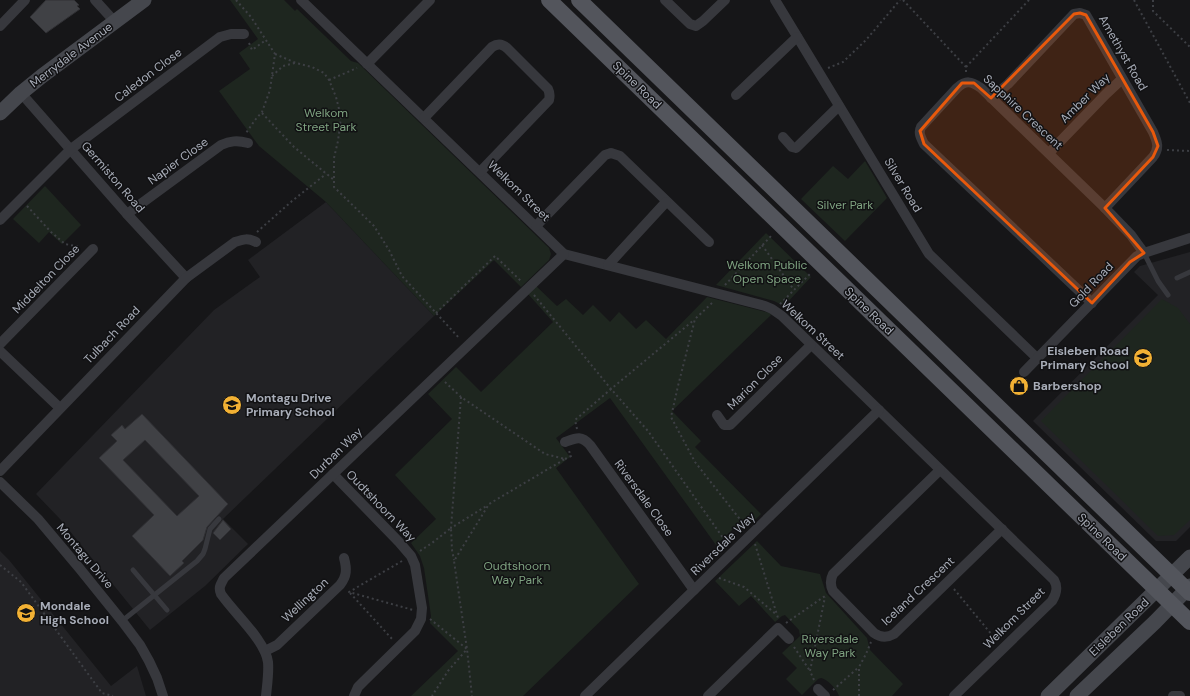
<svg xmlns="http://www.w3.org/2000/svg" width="1190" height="696" font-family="'DM Sans',sans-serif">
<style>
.built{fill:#222225}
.green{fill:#1e261f}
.building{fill:#404145;stroke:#303034;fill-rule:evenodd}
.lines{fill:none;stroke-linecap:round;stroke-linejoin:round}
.path{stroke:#3d3f44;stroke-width:2;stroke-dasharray:2 3;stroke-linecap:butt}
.lane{stroke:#37383d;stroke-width:5}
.street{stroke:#37383d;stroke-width:10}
.secondary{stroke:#45474d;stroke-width:15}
.primary{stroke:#53555c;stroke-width:16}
.marked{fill:#e8590c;fill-opacity:0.2;stroke:#e8590c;stroke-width:3;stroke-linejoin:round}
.labels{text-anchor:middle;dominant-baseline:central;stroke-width:3;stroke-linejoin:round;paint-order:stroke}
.street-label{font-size:12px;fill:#a8adb8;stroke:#111113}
.park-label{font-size:12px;fill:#7fa381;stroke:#111113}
.poi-label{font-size:12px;font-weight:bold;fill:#a8adb8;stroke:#111113;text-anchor:start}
</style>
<rect width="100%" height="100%" fill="#161618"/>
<g class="built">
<path d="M326 202 434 316 223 519 248 544 205 586 150 630 60 519 36 494 214 310 260 277 248 260Z"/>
<path d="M1190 252V527L1176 541H1156L1033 421 1158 295 1134 272 1140 266Z"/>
<path d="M0 551 9 560 111 686 137 666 146 696H0Z"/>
</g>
<g class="green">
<path d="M230 0H284L295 11 297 9 351 61 358 63 549 248 551 254 549 260 521 287 494 260 434 316 326 202 259 146 219 91 250 69 239 53 258 39Z"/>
<path d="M865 161 887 198 845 241 801 199 833 166 848 179Z"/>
<path d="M45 186 81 225 62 244 49 232 39 243 13 219Z"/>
<path d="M766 233 811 277 784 306 774 301 716 285Z"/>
<path d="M536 286 557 306 566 299 583 315 593 305 610 322 619 312 636 329 646 320 666 339 707 297 770 313 771 315 672 411 701 441 695 447 761 514 751 524 745 518 716 545 610 398 556 438 570 457 556 468 639 584 523 696H411L458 651 430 623 431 616 424 568 420 556 411 543 436 519 395 475 452 419 428 394 456 367 481 392 553 322 528 294Z"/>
<path d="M1162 299 1178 308 1190 324V520L1174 535 1158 536 1041 421Z"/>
<path d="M757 541 781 566 820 574 826 593 867 638 870 650 903 684 892 696H839C837 689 827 679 821 678L818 679 802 695 786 679 797 668 782 653 800 636 799 630 785 615 782 616 775 622 751 596 739 606 715 581Z"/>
</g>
<g class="building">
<path d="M46 0H74L79 5 77 6 80 9 46 33 30 17Z"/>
<path d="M142 414 228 504 207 527 203 540 182 561 184 563 170 576 132 536 154 515 99 458 117 441 111 435 122 425 125 429ZM145 440 199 496 177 516 123 460Z"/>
<path d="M223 520 231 529 220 540 213 533Z"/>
</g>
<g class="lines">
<g class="path">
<path d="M236 0 251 17 275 54 270 90 262 112 255 120 246 133"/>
<path d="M903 0 966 67V73"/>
<path d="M1134 0 1190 103"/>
<path d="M1153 0V11L1190 47"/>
<path d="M249 43 252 50 266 40"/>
<path d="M275 54 296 63 312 67 324 73 329 80 336 97 341 117 338 141 334 158V187L374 226 389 250 402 276 460 339"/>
<path d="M966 67 1029 0"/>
<path d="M828 68 843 62 866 40 900 0"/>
<path d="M272 76 283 66 295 63"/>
<path d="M329 80 357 68"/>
<path d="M262 113 294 147 334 180"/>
<path d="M1167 150 1190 151"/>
<path d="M27 206 51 232 65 244 80 247"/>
<path d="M257 232 292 201 326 174"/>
<path d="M762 245 794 290"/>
<path d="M725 285 772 235"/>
<path d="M534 295 611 389 694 320"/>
<path d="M712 303 695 319 678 386 671 417 695 462 746 527"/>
<path d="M780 304 811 273"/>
<path d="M436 313 495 256 522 282"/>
<path d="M445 382 461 397 545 454 565 459 489 504 454 561 467 649 472 696"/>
<path d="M461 397 451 528 488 505"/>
<path d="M577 429 575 420 611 389 648 431 728 545"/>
<path d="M565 459 571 456 569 451"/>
<path d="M755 544 778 618"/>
<path d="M420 551 432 543 451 528 452 550 454 560"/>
<path d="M402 561 349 592 413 610"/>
<path d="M0 565 21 582 102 693 113 696"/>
<path d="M719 578 744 587 777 615"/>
<path d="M954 589 997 641"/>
<path d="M350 593 393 640"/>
<path d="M430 619 467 649 448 671 432 696"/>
<path d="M786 623 825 596"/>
<path d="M794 647 810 671"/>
<path d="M814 680 810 671 825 597"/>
<path d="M833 690 859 667"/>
<path d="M859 696V667L866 654 871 642"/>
</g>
<g class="lane">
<path d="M1144 253 1158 281 1168 295"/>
<path d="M1177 278 1190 272"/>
<path d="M133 570 167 610"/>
<path d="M122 621 197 561 203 554 205 549 210 529 219 519"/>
</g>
<g class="street">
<path d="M95 0 115 22"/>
<path d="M301 0 564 254 765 306 772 309 782 316 1054 580C1058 587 1057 593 1052 601L954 696"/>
<path d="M665 0 690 24 696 26 703 21 725 0"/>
<path d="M775 0 929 254 960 284 1038 359"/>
<path d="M0 26 25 0"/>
<path d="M367 64 430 0"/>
<path d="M21 93 127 214 186 278"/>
<path d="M736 95 797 37"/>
<path d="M991 98 1008 84 1074 14 1080 13 1086 15 1153 132C1157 141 1160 148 1153 157L1105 208"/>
<path d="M424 118 492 47C498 43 503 44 508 49L548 89C550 93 550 96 549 100L480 172"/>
<path d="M783 137 792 147 796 148 839 106"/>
<path d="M1049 153 1106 94 1122 79"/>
<path d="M127 214 221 145C230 141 237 140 248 143"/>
<path d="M0 220 71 149 220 37 231 34H244"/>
<path d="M536 226 605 155 611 153 620 156 709 242"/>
<path d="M608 265 666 202"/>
<path d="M1092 303 924 144C921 138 918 133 921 127L957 88C966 80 971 81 981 88L1105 208 1131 235 1144 253"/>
<path d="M0 344 93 249"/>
<path d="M0 351 60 408"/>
<path d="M1024 372 1137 256 1144 253 1190 238"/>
<path d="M717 415 724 425H730L811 345"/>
<path d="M565 442C576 438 581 435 590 445L694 590"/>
<path d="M940 470 833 574C830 580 830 585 833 591L874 633C881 638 887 638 894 634L1002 529"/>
<path d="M0 471 186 278 235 242C244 239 248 238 256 242"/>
<path d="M333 474 399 542 411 556 415 565 422 608 421 619 415 631 365 680 358 687 354 696"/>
<path d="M0 482 38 519 80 569 122 621 140 645 149 661 157 678 163 696"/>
<path d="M265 651 277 645 340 585C347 576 347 569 344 558"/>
<path d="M818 689 825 696"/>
<path d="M266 696C267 685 269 673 268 662 265 640 234 613 221 594 218 587 221 584 224 578L564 254"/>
<path d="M585 696 879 410"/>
<path d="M708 696 778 628 789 639"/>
<path d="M1173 696H1180"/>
</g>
<g class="secondary">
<path d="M0 113 21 93 42 76 144 0"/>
<path d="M1048 696 1190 557"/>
<path d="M1077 696 1155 622 1190 586"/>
</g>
<g class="primary">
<path d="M549 0 1190 622"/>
<path d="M579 0 1190 593"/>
</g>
</g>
<path class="marked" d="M1080 13 1086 15 1153 132 1158 146 1153 157 1105 208 1144 253 1130 262 1092 303 924 144 920 131 962 83H974L991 98 1074 14Z"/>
<defs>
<symbol id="school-disc" viewBox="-11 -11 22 22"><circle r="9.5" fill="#f2b134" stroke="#111113"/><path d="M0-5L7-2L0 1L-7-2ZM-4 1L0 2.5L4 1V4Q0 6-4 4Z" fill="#111"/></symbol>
<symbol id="shop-disc" viewBox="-11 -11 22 22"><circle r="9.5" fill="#f2b134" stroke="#111113"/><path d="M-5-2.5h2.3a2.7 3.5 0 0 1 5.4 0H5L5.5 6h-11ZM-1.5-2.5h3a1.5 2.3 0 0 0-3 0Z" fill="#111"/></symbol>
</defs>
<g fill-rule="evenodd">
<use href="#school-disc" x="1132" y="347" width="22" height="22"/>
<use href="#shop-disc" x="1008" y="375" width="22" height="22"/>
<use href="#school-disc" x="221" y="394" width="22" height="22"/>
<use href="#school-disc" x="15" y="602" width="22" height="22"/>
</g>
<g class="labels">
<g class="street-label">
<text transform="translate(1123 53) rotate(60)">Amethyst Road</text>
<text transform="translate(71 55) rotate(-37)">Merrydale Avenue</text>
<text transform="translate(148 75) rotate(-37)">Caledon Close</text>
<text transform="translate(637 85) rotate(44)">Spine Road</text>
<text transform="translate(1085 98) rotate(-45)">Amber Way</text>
<text transform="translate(1023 112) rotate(43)">Sapphire Crescent</text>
<text transform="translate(178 161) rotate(-36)">Napier Close</text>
<text transform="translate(113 177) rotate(49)">Germiston Road</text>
<text transform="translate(903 185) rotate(59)">Silver Road</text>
<text transform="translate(519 191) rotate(44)">Welkom Street</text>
<text transform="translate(46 279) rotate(-46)">Middelton Close</text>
<text transform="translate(1091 285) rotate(-46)">Gold Road</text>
<text transform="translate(869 311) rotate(44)">Spine Road</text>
<text transform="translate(813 330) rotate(43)">Welkom Street</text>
<text transform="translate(112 335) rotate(-46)">Tulbach Road</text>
<text transform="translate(755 382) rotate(-45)">Marion Close</text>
<text transform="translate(336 453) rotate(-44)">Durban Way</text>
<text transform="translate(644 498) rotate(54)">Riversdale Close</text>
<text transform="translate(381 506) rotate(46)">Oudtshoorn Way</text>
<text transform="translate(1102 537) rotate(44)">Spine Road</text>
<text transform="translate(723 544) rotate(-44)">Riversdale Way</text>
<text transform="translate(85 556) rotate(50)">Montagu Drive</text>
<text transform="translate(918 591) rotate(-43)">Iceland Crescent</text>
<text transform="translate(305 600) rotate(-43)">Wellington</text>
<text transform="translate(1014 618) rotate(-45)">Welkom Street</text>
<text transform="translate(1119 627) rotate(-44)">Eisleben Road</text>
</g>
<g class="park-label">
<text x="326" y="113">Welkom<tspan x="326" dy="14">Street Park</tspan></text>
<text x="845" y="205">Silver Park</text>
<text x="767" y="265">Welkom Public<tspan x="767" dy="14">Open Space</tspan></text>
<text x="517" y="566">Oudtshoorn<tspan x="517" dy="14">Way Park</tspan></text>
<text x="830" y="639">Riversdale<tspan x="830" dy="14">Way Park</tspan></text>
</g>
<g class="poi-label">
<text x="1129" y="351" text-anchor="end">Eisleben Road<tspan x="1129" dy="14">Primary School</tspan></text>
<text x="1033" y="386">Barbershop</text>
<text x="246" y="398">Montagu Drive<tspan x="246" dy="14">Primary School</tspan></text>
<text x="40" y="606">Mondale<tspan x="40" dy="14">High School</tspan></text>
</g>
</g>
</svg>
